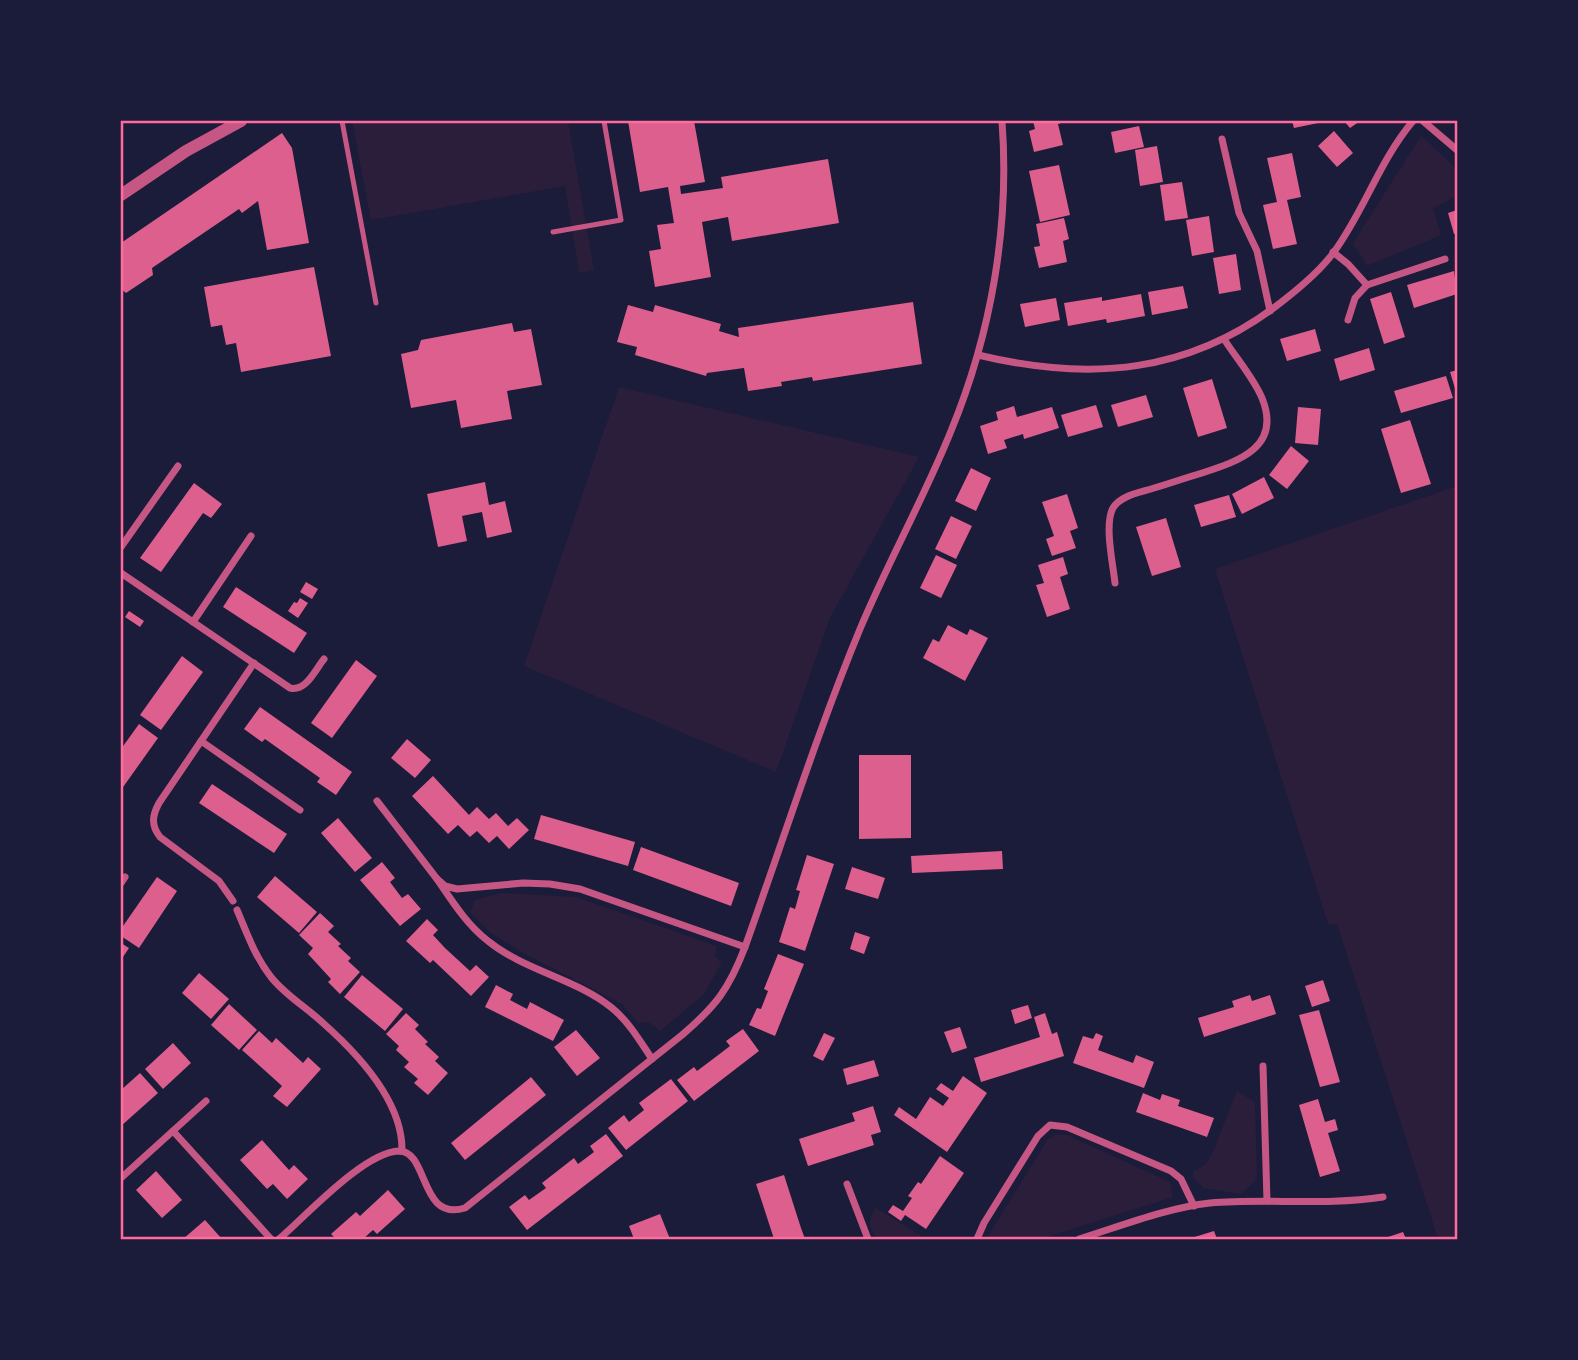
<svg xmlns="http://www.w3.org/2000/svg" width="1578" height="1360" font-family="'Golos Text',sans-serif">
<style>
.green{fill:#2a1e3b}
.building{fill:#dd5f8e}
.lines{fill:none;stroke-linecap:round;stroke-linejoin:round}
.service{stroke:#c65784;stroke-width:5}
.minor{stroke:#c65784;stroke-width:7}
.tertiary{stroke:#c65784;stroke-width:12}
.neatline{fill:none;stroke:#ff6b9d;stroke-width:2.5}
</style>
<rect width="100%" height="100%" fill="#1b1b3a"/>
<g class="green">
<path d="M352 121H568L594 270 579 273 565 186 371 220Z"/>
<path d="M1421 136 1457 169V196L1433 208 1441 235 1367 266 1353 243Z"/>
<path d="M619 387 919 457 830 618 776 772 524 666Z"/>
<path d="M1457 486V1239H1438L1337 924H1328L1215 569Z"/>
<path d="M501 893 576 897 717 946 715 956 722 962 704 994 660 1031 648 1022 638 1023 622 1004 525 954 491 933 470 912 475 900Z"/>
<path d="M1237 1091 1255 1102 1257 1179 1241 1194 1204 1188 1193 1177V1172L1206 1164 1212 1154Z"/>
<path d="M1057 1134 1067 1135 1170 1182 1173 1197 1040 1239H989L988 1236 1048 1139Z"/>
<path d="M876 1208 926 1239H877C868 1226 867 1222 876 1208Z"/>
</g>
<g class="building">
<path d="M628 121H694L705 182 680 186 681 194 723 188 721 177 828 159 839 223 732 241 728 217 702 222 711 277 655 287 649 251 661 249 657 225 674 223 668 187 640 192Z"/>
<path d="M1033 121H1067L1058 124 1063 145 1034 152 1029 131 1035 129Z"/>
<path d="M1292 121H1323V122L1294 128Z"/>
<path d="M1344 121H1360L1350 128Z"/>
<path d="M1139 126 1144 147 1115 153 1111 132Z"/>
<path d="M1334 131 1353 153 1337 167 1318 146Z"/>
<path d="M282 133 292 148 309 243 267 250 258 201 242 213 239 209 152 268 153 275 126 293 121 289V243Z"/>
<path d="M1157 146 1163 182 1140 186 1135 150Z"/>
<path d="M1292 153 1301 197 1287 200 1297 244 1273 249 1263 205 1277 202 1267 158Z"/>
<path d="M1059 165 1070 215 1040 222 1029 171Z"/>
<path d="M1182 182 1188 218 1165 221 1160 185Z"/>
<path d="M1457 210V234H1454L1448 213Z"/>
<path d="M1209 216 1214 252 1192 256 1186 220Z"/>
<path d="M1064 218 1069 239 1063 241 1067 262 1039 268 1034 247 1040 246 1036 224Z"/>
<path d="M1236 254 1241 290 1219 294 1213 258Z"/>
<path d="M314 267 331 356 241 372 236 343 226 345 222 325 211 327 204 287Z"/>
<path d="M1454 271 1457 294 1414 308 1407 285Z"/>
<path d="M1183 286 1188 308 1152 315 1148 292Z"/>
<path d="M1391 292 1405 337 1384 344 1370 299Z"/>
<path d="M1141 294 1145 316 1107 323 1106 319 1068 326 1064 303 1102 297V301Z"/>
<path d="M1056 298 1060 320 1025 327 1020 304Z"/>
<path d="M913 302 922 364 813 381 812 377 781 382 782 386 748 391 744 368 707 373 706 376 635 355 637 347 617 342 628 305 653 312 655 305 721 324 719 331 739 337 738 328Z"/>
<path d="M512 323 514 332 531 329 542 385 507 391 512 419 461 428 456 400 411 408 401 354 418 350 421 340Z"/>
<path d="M1315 329 1321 351 1287 361 1280 339Z"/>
<path d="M1369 348 1375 370 1340 381 1334 359Z"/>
<path d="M1457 370V395L1450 372Z"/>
<path d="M1446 376 1453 398 1401 413 1394 391Z"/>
<path d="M1212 379 1227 428 1198 437 1183 388Z"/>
<path d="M1146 395 1153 417 1118 427 1111 405Z"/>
<path d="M1096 405 1103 427 1068 437 1061 415Z"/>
<path d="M1014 406 1017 417 1052 407 1059 428 1024 439 1023 434 1004 440 1007 448 988 454 980 426 998 420 996 412Z"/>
<path d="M1298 407 1321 409 1318 445 1295 443Z"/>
<path d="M1410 420 1431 484 1401 493 1381 429Z"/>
<path d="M1291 446 1309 461 1287 489 1269 475Z"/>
<path d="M971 468 991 478 976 511 955 501Z"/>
<path d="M1264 477 1274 498 1242 514 1232 494Z"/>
<path d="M485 482 489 505 505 501 512 532 487 538 482 512 462 516 467 541 438 547 427 494Z"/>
<path d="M194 483 222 504 211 518 203 513 161 572 140 558Z"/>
<path d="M1067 494 1078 528 1070 531 1076 548 1052 556 1046 539 1054 536 1042 502Z"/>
<path d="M1229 495 1236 517 1201 527 1194 505Z"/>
<path d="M951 516 972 526 956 559 935 549Z"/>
<path d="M1166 518 1181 567 1152 576 1136 527Z"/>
<path d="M936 555 957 565 941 598 920 588Z"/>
<path d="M1063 557 1068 574 1060 577 1070 609 1047 617 1036 585 1044 583 1038 565Z"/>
<path d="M306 582 318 589 312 599 300 592Z"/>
<path d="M236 587 307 633 294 653 223 607Z"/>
<path d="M300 598 308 603 298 618 288 611 294 602 297 603Z"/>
<path d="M129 611 144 621 140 627 125 617Z"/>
<path d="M948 625 967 635 970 629 988 638 965 681 923 658 933 639 939 642Z"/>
<path d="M182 656 203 672 161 730 140 715Z"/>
<path d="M356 660 377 676 332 738 311 723Z"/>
<path d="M260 707 352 772 336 795 317 782 320 778 265 739 262 742 244 729Z"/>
<path d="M139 724 158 738 121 790V749Z"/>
<path d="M407 739 431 760 415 778 391 758Z"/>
<path d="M859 755H911V838L859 839Z"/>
<path d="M433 776 469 815 477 807 489 819 496 813 508 826 517 818 529 830 509 849 497 836 489 843 477 831 470 837 458 825 448 834 412 796Z"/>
<path d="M212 784 287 834 274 853 199 803Z"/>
<path d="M541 815 635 842 628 866 534 839Z"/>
<path d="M338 818 372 858 355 872 321 833Z"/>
<path d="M641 847 739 883 731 906 633 870Z"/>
<path d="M1002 851 1003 869 912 873 911 856Z"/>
<path d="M807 855 834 864 805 951 779 942 790 907 795 909 800 891 796 890Z"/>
<path d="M382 862 395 878 390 882 402 898 408 894 421 909 400 926 360 880Z"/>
<path d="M852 867 885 878 878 899 845 889Z"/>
<path d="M275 876 317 912 299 933 257 897Z"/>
<path d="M157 877 177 891 139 948 121 936V929Z"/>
<path d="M320 913 334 926 328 932 341 944 338 946 351 958 348 961 360 972 340 994 328 982 331 979 308 954 313 948 299 935Z"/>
<path d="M427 919 438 930 433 935 445 948 470 971 476 965 489 977 471 996 433 960 430 963 406 941Z"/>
<path d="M855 932 870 937 864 954 850 949Z"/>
<path d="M121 943 129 948 121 960Z"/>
<path d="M778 954 804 964 775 1036 749 1025 757 1008 761 1009 768 991 764 989Z"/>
<path d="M199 973 229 999 211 1019 182 993Z"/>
<path d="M362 975 403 1009 385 1031 344 997Z"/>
<path d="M1323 980 1330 1001 1312 1007 1305 986Z"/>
<path d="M496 985 513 994 510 1000 527 1009 530 1002 564 1020 553 1041 485 1007Z"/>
<path d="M1250 995 1252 1001 1270 995 1276 1014 1204 1037 1198 1018 1234 1007 1232 1001Z"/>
<path d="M229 1004 257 1030 239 1050 211 1025Z"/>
<path d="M1028 1005 1032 1018 1015 1024 1011 1010Z"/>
<path d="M1319 1010 1340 1082 1320 1087 1299 1015Z"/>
<path d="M406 1013 419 1025 415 1029 428 1042 425 1044 439 1057 435 1061 448 1073 428 1095 414 1083 418 1079 404 1067 409 1062 396 1050 399 1046 386 1034Z"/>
<path d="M1045 1013 1052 1034 1057 1032 1064 1056 981 1082 974 1058 1040 1037 1034 1017Z"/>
<path d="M960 1027 967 1048 952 1053 944 1032Z"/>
<path d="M743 1029 759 1051 694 1101 677 1080 694 1067 697 1071 713 1059 730 1046 726 1041Z"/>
<path d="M576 1030 600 1058 577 1076 554 1047Z"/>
<path d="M259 1031 272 1043 276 1038 303 1063 308 1057 321 1069 287 1107 273 1096 282 1086 242 1050Z"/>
<path d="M824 1033 835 1038 823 1061 813 1056Z"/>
<path d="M1096 1033 1103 1036 1098 1050 1133 1063 1136 1055 1154 1062 1144 1088 1073 1063 1083 1036 1093 1039Z"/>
<path d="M173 1043 191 1063 163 1089 145 1069Z"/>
<path d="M874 1060 879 1076 847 1085 843 1069Z"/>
<path d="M140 1073 158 1093 121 1126V1090Z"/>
<path d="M963 1076 987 1093 947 1152 894 1115 899 1107 916 1119 930 1097 943 1106 949 1098 936 1089 941 1083 953 1091Z"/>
<path d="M531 1077 546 1095 465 1160 451 1143Z"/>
<path d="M671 1079 688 1101 626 1150 608 1128 624 1115 629 1122 644 1110 639 1103Z"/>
<path d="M1143 1093 1160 1100 1162 1094 1180 1100 1178 1106 1214 1118 1207 1137 1136 1112Z"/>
<path d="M1318 1099 1325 1122 1335 1119 1338 1130 1328 1133 1340 1171 1320 1177 1299 1105Z"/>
<path d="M873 1106 881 1132 871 1135 874 1145 808 1166 799 1139 855 1121 852 1113Z"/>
<path d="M606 1134 623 1156 527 1230 509 1207 525 1195 529 1200 546 1188 542 1183 574 1158 578 1164 594 1152 590 1146Z"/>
<path d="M262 1140 289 1170 294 1165 308 1179 287 1199 273 1184 267 1189 240 1160Z"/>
<path d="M940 1156 964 1173 926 1229 905 1215 901 1221 888 1212 893 1205 903 1211 912 1198 908 1196 918 1182 921 1184Z"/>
<path d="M156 1171 182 1200 162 1218 136 1190Z"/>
<path d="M784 1175 801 1228 805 1239H774L762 1202 756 1184Z"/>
<path d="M388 1190 405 1209 377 1234 373 1230 363 1239H336L331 1234 356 1212 360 1216Z"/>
<path d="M660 1214 670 1239H634L629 1226Z"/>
<path d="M205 1220 222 1239H183L190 1233Z"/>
<path d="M1214 1231 1217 1239H1188Z"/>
<path d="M1403 1232 1406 1239H1382Z"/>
</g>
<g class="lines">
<g class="service">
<path d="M342 121 376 303"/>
<path d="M553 232 621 220 604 121"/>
</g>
<g class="minor">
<path d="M1423 121 1457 150"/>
<path d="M1222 139 1239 213 1257 251 1270 311"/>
<path d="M1333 252 1348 264 1367 285"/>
<path d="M1348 320 1355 298 1367 285 1445 259"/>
<path d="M978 355C1090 382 1191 374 1284 300 1302 286 1320 271 1334 252 1364 211 1380 160 1413 121"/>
<path d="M121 547 178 466"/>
<path d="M121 573 290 688C306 692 315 670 324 659"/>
<path d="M1115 583C1113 564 1104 524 1113 508 1120 496 1138 493 1151 489 1168 484 1185 478 1202 473 1239 461 1282 447 1262 398 1253 377 1236 358 1224 339"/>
<path d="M193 622 251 536"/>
<path d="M201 741 300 810"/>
<path d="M377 801 437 879"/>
<path d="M121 883 125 877"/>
<path d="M233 901 219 881 160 837C151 825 152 816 159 803L254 663"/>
<path d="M237 910C247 933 255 957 271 977 285 995 306 1007 323 1023 358 1054 403 1102 402 1151"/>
<path d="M652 1059C640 1041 629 1022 612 1008 577 979 525 971 488 941 467 925 452 901 437 879L445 886 457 889 523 883 550 884 580 889 745 947"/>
<path d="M1263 1066 1267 1201"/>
<path d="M173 1131 271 1239"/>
<path d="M121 1178 206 1101"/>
<path d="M847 1184 868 1239"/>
<path d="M279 1239C306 1216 364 1152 399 1151 429 1151 419 1222 465 1208L682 1035C716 1006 729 989 745 947 783 841 817 733 860 629 888 562 924 498 951 431 991 334 1010 227 1002 121"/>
<path d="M977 1239 984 1223 1038 1136 1050 1125 1067 1127 1171 1171 1181 1179 1194 1206"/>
<path d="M1079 1239C1121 1226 1166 1208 1210 1203 1267 1198 1325 1206 1383 1197"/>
</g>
<path class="tertiary" d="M121 195 186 151 241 121"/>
</g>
<rect width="1578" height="1360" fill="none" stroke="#1b1b3a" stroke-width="245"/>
<rect x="122" y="122" width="1334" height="1116" class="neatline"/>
</svg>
